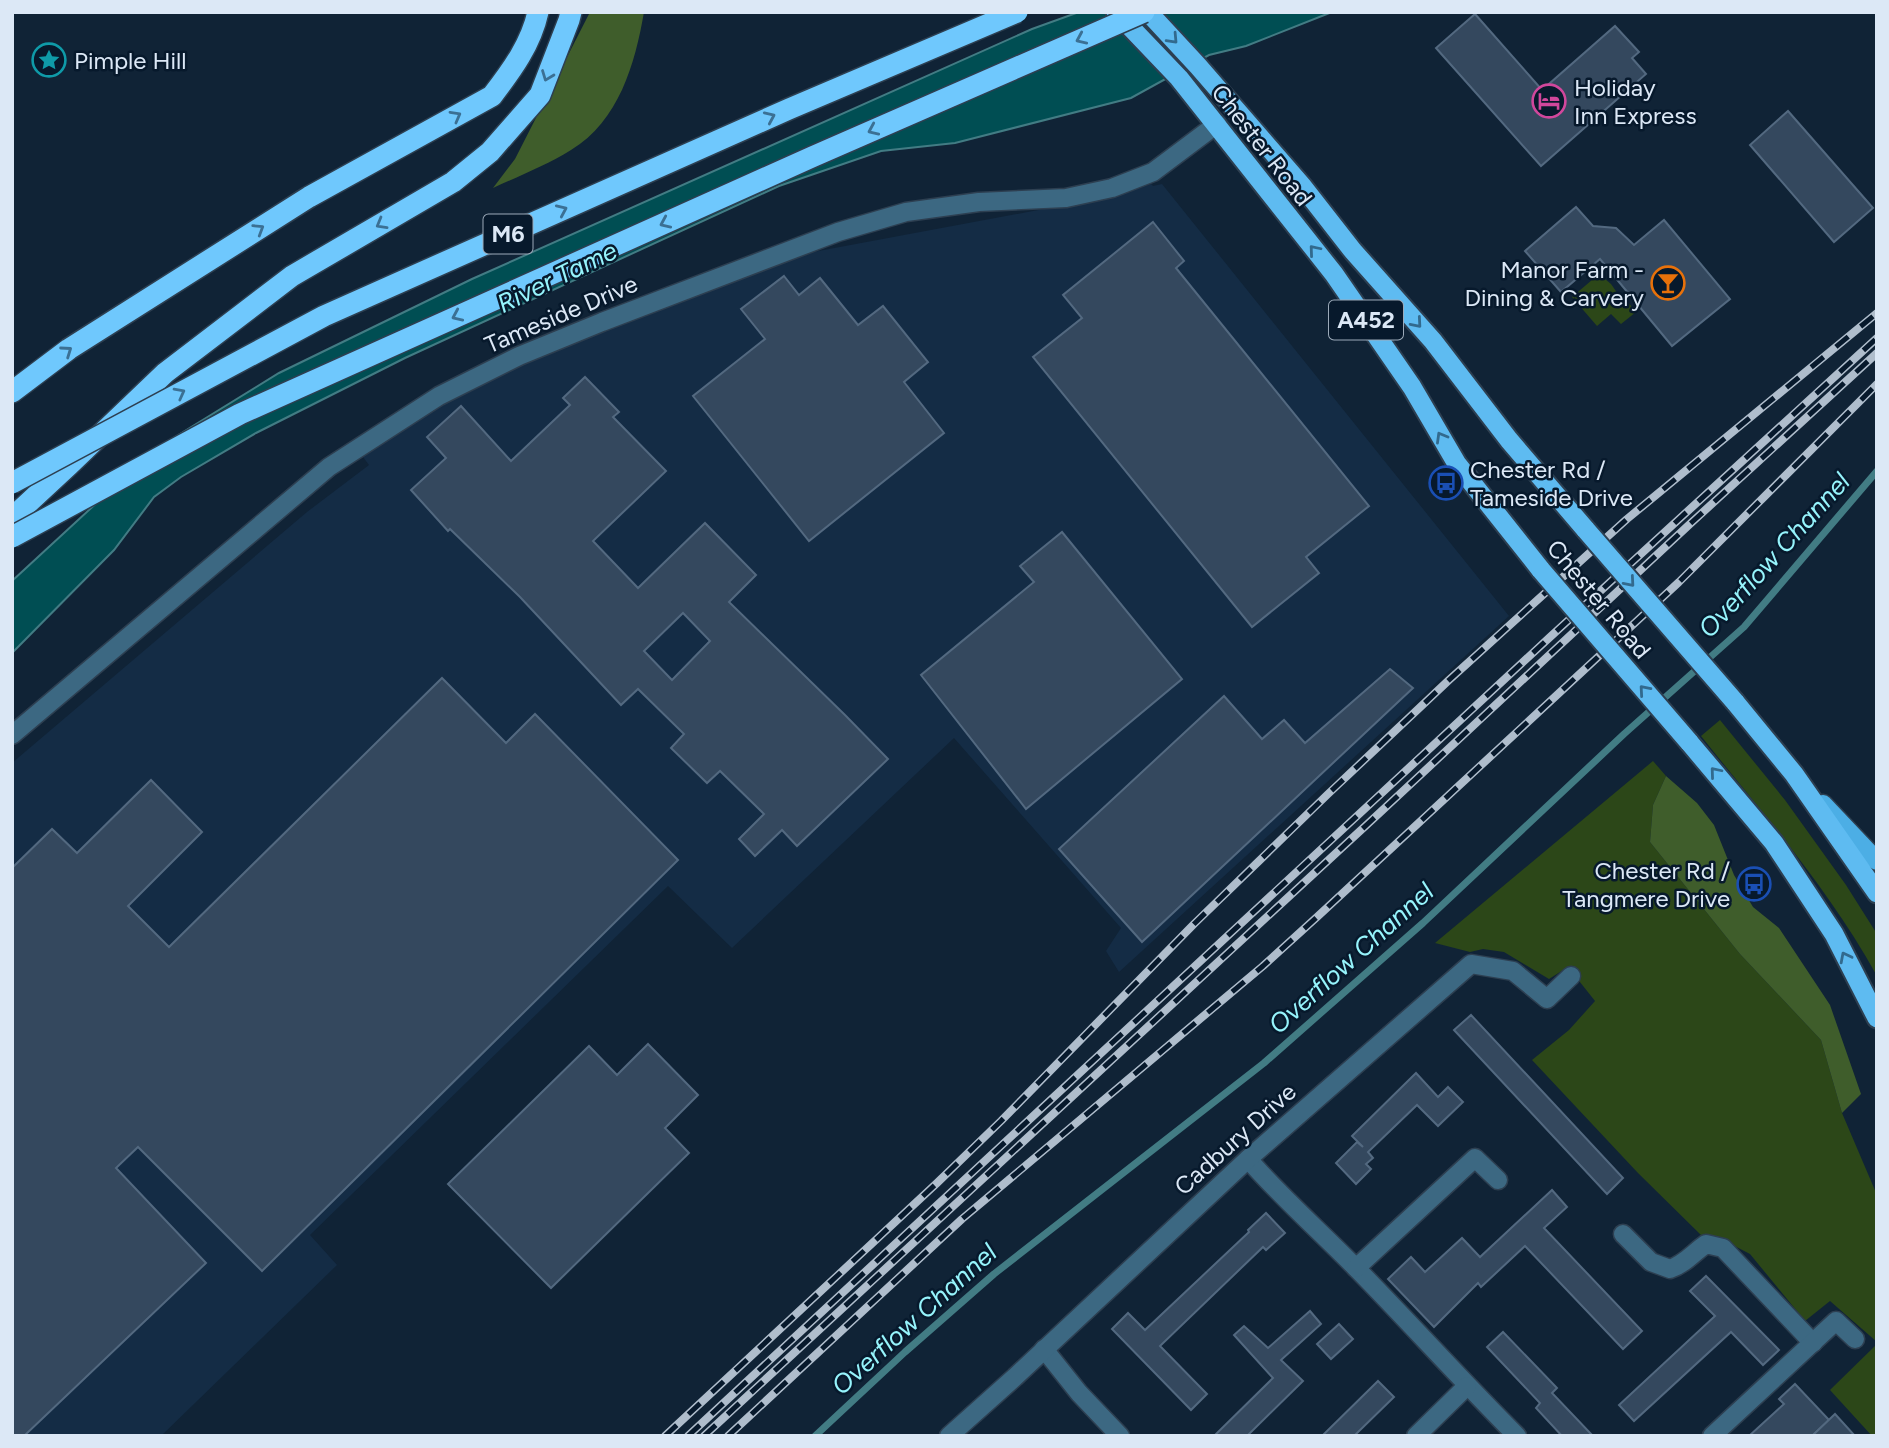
<svg xmlns="http://www.w3.org/2000/svg" width="1889" height="1448" font-family="Figtree,sans-serif">
<style>
.built{fill:#142c45}
.green{fill:#2c4718}
.forest{fill:#3f5d2b}
.water{fill:#004e53;stroke:#427c84;stroke-width:2}
.lines{fill:none;stroke-linecap:round;stroke-linejoin:round}
.stream{stroke:#427c84;stroke-width:7}
.building{fill:#34485e;stroke:#536980;stroke-width:2;fill-rule:evenodd}
.minor-casing{stroke:#2d3f51;stroke-width:21}
.primary-casing{stroke:#2d3f51;stroke-width:21}
.trunk-casing{stroke:#2d3f51;stroke-width:23}
.motorway-casing{stroke:#2d3f51;stroke-width:24}
.minor{stroke:#3c6882;stroke-width:18}
.primary{stroke:#4caee5;stroke-width:18}
.trunk{stroke:#5ebbf1;stroke-width:19}
.motorway{stroke:#6fc8fd;stroke-width:21}
.rail-casing{stroke:#afbdcc;stroke-width:8}
.rail{stroke:#07192c;stroke-width:5;stroke-dasharray:16;stroke-linecap:butt}
.trunk-bridge-casing{stroke:#2d3f51;stroke-width:23;stroke-linecap:butt}
.motorway-bridge-casing{stroke:#2d3f51;stroke-width:24;stroke-linecap:butt}
.trunk-bridge{stroke:#5ebbf1;stroke-width:19}
.motorway-bridge{stroke:#6fc8fd;stroke-width:21}
.oneway{stroke:#3b7094}
.oneway2{stroke:#326a8e}
.labels{text-anchor:middle;dominant-baseline:central;stroke-width:5;stroke-linejoin:round;paint-order:stroke}
.shield{fill:#07192c;stroke:#9caab9;stroke-width:2}
.shield-label{font-size:23px;font-weight:bold;fill:#dce8f6}
.poi-label{font-size:24px;fill:#dce8f6;stroke:#07192c;text-anchor:start}
.street-label{font-size:24px;fill:#dce8f6;stroke:#07192c}
.water-label{font-size:26px;font-style:italic;fill:#96f4fc;stroke:#07192c}
</style>
<rect width="100%" height="100%" fill="#102336"/>
<path class="built" d="M1151 184 1153 186 1162 184 1509 616 1119 972 1106 951 1121 928 954 738 732 948 668 886 310 1235 337 1265 161 1436H12V763L307 512 369 465 363 457 386 438 455 393 588 336 797 255 1049 208 1134 190Z"/>
<g class="green">
<path d="M1599 274 1611 284 1620 297 1623 296 1636 312 1621 324 1611 314 1597 326 1572 297Z"/>
<path d="M1720 720 1785 800 1846 885 1877 934V976C1829 889 1763 814 1701 736Z"/>
<path d="M1653 761 1666 776 1653 805 1650 842 1740 954 1821 1040 1842 1113 1877 1195V1342L1830 1301 1805 1321 1750 1254 1719 1238H1704L1638 1173 1532 1060 1569 1030 1595 1001 1568 967 1549 979 1504 952 1483 949 1470 952 1435 943Z"/>
<path d="M1877 1344V1436H1872L1830 1390Z"/>
</g>
<g class="forest">
<path d="M590 12H644C635 64 619 121 571 150 547 165 519 176 493 188L515 159Z"/>
<path d="M1666 776 1697 803 1714 825 1734 875 1753 907 1779 928 1830 1005 1861 1094 1842 1113 1821 1040 1740 954 1650 842 1653 805Z"/>
</g>
<path class="water" d="M1079 12H1332L1246 46 1209 55 1131 98 955 143 881 151 779 186 405 358 256 433 181 477 154 497 114 550 12 653V581L154 450 279 373 472 279 1032 29Z"/>
<g class="lines">
<path class="stream" d="M815 1436 905 1352 994 1274 1264 1063 1423 923 1624 734 1744 627 1877 471"/>
</g>
<g class="building">
<path d="M1475 14 1542 90 1615 26 1639 52 1632 58 1646 74 1541 166 1436 48Z"/>
<path d="M1788 111 1873 208 1834 242 1750 145Z"/>
<path d="M1576 207 1593 226 1616 228 1634 245 1664 220 1730 299 1672 346 1600 259 1561 292 1525 251Z"/>
<path d="M1153 222 1184 261 1176 268 1369 506 1306 557 1319 573 1252 627 1033 357 1082 318 1063 295Z"/>
<path d="M784 276 799 295 820 278 858 325 883 306 928 362 904 382 944 433 809 541 693 396 765 339 741 309Z"/>
<path d="M585 377 619 412 613 417 666 471 593 541 638 588 705 523 756 575 729 602 845 715 888 759 797 846 782 830 755 856 739 839 764 814 720 771 707 783 671 748 684 734 638 689 621 705 520 597 450 529 448 531 411 490 446 458 427 437 461 406 511 461 570 405 563 398ZM683 613 710 641 672 680 644 651Z"/>
<path d="M1062 532 1182 679 1026 809 921 675 1034 582 1020 566Z"/>
<path d="M1390 669 1413 688 1142 942 1059 849 1224 696 1262 739 1284 720 1305 743Z"/>
<path d="M442 678 506 743 535 714 678 860 262 1271 138 1147 116 1168 206 1263 24 1436H12V868L52 829 77 853 151 780 202 832 128 906 169 947Z"/>
<path d="M1471 1015 1623 1178 1607 1194 1454 1030Z"/>
<path d="M648 1044 698 1095 665 1128 689 1153 551 1288 448 1184 589 1046 617 1075Z"/>
<path d="M1416 1073 1438 1097 1448 1087 1463 1102 1438 1126 1417 1105 1368 1152 1373 1158 1366 1164 1371 1169 1356 1184 1336 1163 1357 1142 1363 1147 1352 1136Z"/>
<path d="M1552 1190 1567 1207 1544 1228 1642 1331 1623 1349 1525 1246 1481 1287 1478 1283 1434 1327 1388 1279 1411 1257 1425 1272 1462 1238 1480 1257Z"/>
<path d="M1266 1213 1285 1233 1266 1250 1263 1247 1160 1346 1207 1394 1191 1410 1112 1329 1128 1313 1145 1330 1249 1232 1248 1230Z"/>
<path d="M1706 1276 1779 1350 1763 1365 1731 1332 1634 1421 1619 1405 1715 1316 1690 1291Z"/>
<path d="M1310 1311 1321 1324 1281 1360 1303 1381 1247 1436H1214L1273 1378 1234 1335 1244 1326 1268 1348Z"/>
<path d="M1339 1324 1353 1339 1331 1359 1317 1344Z"/>
<path d="M1503 1332 1557 1388 1552 1393 1593 1436H1562L1536 1408 1540 1403 1487 1347Z"/>
<path d="M1378 1381 1394 1397 1354 1436H1322Z"/>
<path d="M1795 1384 1829 1420 1812 1436H1749L1784 1404 1779 1399Z"/>
<path d="M1835 1414 1855 1436H1812Z"/>
</g>
<g class="lines">
<defs>
<g id="minor">
<path d="M12 735 329 467 439 396 519 356 602 322 838 232 906 212 979 202 1066 198 1112 188 1153 172 1217 124"/>
<path d="M1248 1159C1282 1198 1321 1232 1357 1269 1411 1324 1462 1381 1517 1436"/>
<path d="M1623 1234 1651 1262 1670 1269C1685 1264 1693 1253 1706 1244L1723 1248 1813 1343"/>
<path d="M1356 1268 1475 1158 1498 1180"/>
<path d="M1044 1349 1079 1393 1120 1436"/>
<path d="M949 1436 1015 1377 1248 1159 1471 964 1513 971 1547 999 1571 976"/>
<path d="M1416 1436 1467 1386"/>
<path d="M1712 1436 1836 1321 1855 1339"/>
</g>
<path id="primary" d="M1823 804 1877 861"/>
<g id="trunk">
<path d="M1116 12 1179 78 1334 274 1412 387 1457 464 1541 570"/>
<path d="M1148 12 1198 66 1303 187 1353 251 1433 341 1509 440 1586 530"/>
<path d="M1735 702 1794 774 1877 893"/>
<path d="M1689 742 1774 843 1834 934 1877 1018"/>
</g>
<g id="motorway">
<path d="M12 392 69 349 309 197 492 96C512 70 531 44 538 12"/>
<path d="M12 518 69 465 165 373 292 276 453 182 490 152 540 95 569 20 571 12"/>
</g>
</defs>
<use href="#minor" class="minor-casing"/>
<use href="#primary" class="primary-casing"/>
<use href="#trunk" class="trunk-casing"/>
<use href="#motorway" class="motorway-casing"/>
<use href="#minor" class="minor"/>
<use href="#primary" class="primary"/>
<use href="#trunk" class="trunk"/>
<use href="#motorway" class="motorway"/>
<defs>
<g id="rail">
<path d="M665 1436 937 1183 1001 1121 1194 924 1328 794 1449 680 1627 519 1877 313"/>
<path d="M688 1436 1549 638 1877 338"/>
<path d="M704 1436 1373 819 1691 523 1877 353"/>
<path d="M728 1436 962 1219 1263 966 1317 917 1679 582 1877 384"/>
</g>
</defs>
<use href="#rail" class="rail-casing"/>
<use href="#rail" class="rail"/>
<defs>
<g id="trunk-bridge">
<path d="M1586 530 1735 702"/>
<path d="M1541 570 1689 742"/>
</g>
<g id="motorway-bridge">
<path d="M12 483 324 316 789 109 1017 12"/>
<path d="M12 537 240 414 812 157 1144 12"/>
</g>
</defs>
<use href="#trunk-bridge" class="trunk-bridge-casing"/>
<use href="#motorway-bridge" class="motorway-bridge-casing"/>
<use href="#trunk-bridge" class="trunk-bridge"/>
<use href="#motorway-bridge" class="motorway-bridge"/>
</g>
<defs><path id="oneway-chevron" d="M-2-3.5L2.5 0L-2 3.5" fill="none" stroke-width="1.6" stroke-linecap="round" stroke-linejoin="round" transform="scale(1.75)"/></defs>
<g class="oneway">
<use href="#oneway-chevron" transform="translate(1081 39) rotate(156)"/>
<use href="#oneway-chevron" transform="translate(547 76) rotate(111)"/>
<use href="#oneway-chevron" transform="translate(456 116) rotate(-29)"/>
<use href="#oneway-chevron" transform="translate(770 117) rotate(-24)"/>
<use href="#oneway-chevron" transform="translate(873 130) rotate(156)"/>
<use href="#oneway-chevron" transform="translate(562 210) rotate(-24)"/>
<use href="#oneway-chevron" transform="translate(665 223) rotate(156)"/>
<use href="#oneway-chevron" transform="translate(381 224) rotate(150)"/>
<use href="#oneway-chevron" transform="translate(259 229) rotate(-32)"/>
<use href="#oneway-chevron" transform="translate(457 316) rotate(156)"/>
<use href="#oneway-chevron" transform="translate(67 351) rotate(-35)"/>
<use href="#oneway-chevron" transform="translate(180 393) rotate(-28)"/>
</g>
<g class="oneway2">
<use href="#oneway-chevron" transform="translate(1173 39) rotate(47)"/>
<use href="#oneway-chevron" transform="translate(1314 250) rotate(-130)"/>
<use href="#oneway-chevron" transform="translate(1417 323) rotate(49)"/>
<use href="#oneway-chevron" transform="translate(1441 437) rotate(-120)"/>
<use href="#oneway-chevron" transform="translate(1630 582) rotate(49)"/>
<use href="#oneway-chevron" transform="translate(1644 690) rotate(-131)"/>
<use href="#oneway-chevron" transform="translate(1715 772) rotate(-130)"/>
<use href="#oneway-chevron" transform="translate(1845 957) rotate(-117)"/>
</g>
<defs>
<symbol id="sight-ring" viewBox="-11 -11 22 22"><circle r="9.5" fill="#07192c" stroke="#0f9aa8" stroke-width="1.5"/><path d="M0-6L1.8-2.2L6-1.7L2.9 1.2L3.7 5.4L0 3.3L-3.7 5.4L-2.9 1.2L-6-1.7L-1.8-2.2Z" fill="#0f9aa8"/></symbol>
<symbol id="hotel-ring" viewBox="-11 -11 22 22"><circle r="9.5" fill="#07192c" stroke="#d1479c" stroke-width="1.5"/><path d="M-6-4.5h1.5V1H6V5H4.5V3h-9V5H-6ZM-4 0a1.8 1.8 0 1 1 3.6 0ZM.5 0V-2.5h3Q6-2.5 6 0Z" fill="#d1479c"/></symbol>
<symbol id="bar-ring" viewBox="-11 -11 22 22"><circle r="9.5" fill="#07192c" stroke="#e8710a" stroke-width="1.5"/><path d="M-6-5H6L.8 .8V4.5H3.5V6h-7V4.5H-.8V.8Z" fill="#e8710a"/></symbol>
<symbol id="bus-ring" viewBox="-11 -11 22 22"><circle r="9.5" fill="#07192c" stroke="#1a4fb4" stroke-width="1.5"/><path d="M-5-6H5V4H4V6H2V4H-2V6H-4V4H-5ZM-3.5-4V0h7V-4ZM-3.5 1.2v1.5H-2V1.2ZM2 1.2v1.5H3.5V1.2Z" fill="#1a4fb4"/></symbol>
</defs>
<g fill-rule="evenodd">
<use href="#sight-ring" x="30" y="41" width="38" height="38"/>
<use href="#hotel-ring" x="1530" y="82" width="38" height="38"/>
<use href="#bar-ring" x="1649" y="264" width="38" height="38"/>
<use href="#bus-ring" x="1427" y="464" width="38" height="38"/>
<use href="#bus-ring" x="1735" y="865" width="38" height="38"/>
</g>
<g class="labels">
<g class="shield">
<rect x="483.5" y="214.5" width="49" height="39" rx="5"/>
<rect x="1329" y="300.5" width="74" height="39" rx="5"/>
</g>
<g class="shield-label">
<text x="508" y="234">M6</text>
<text x="1366" y="320">A452</text>
</g>
<g class="poi-label">
<text x="74" y="60">Pimple Hill</text>
<text x="1574" y="87">Holiday<tspan x="1574" dy="28">Inn Express</tspan></text>
<text x="1644" y="269" text-anchor="end">Manor Farm -<tspan x="1644" dy="28">Dining &amp; Carvery</tspan></text>
<text x="1470" y="469">Chester Rd /<tspan x="1470" dy="28">Tameside Drive</tspan></text>
<text x="1730" y="870" text-anchor="end">Chester Rd /<tspan x="1730" dy="28">Tangmere Drive</tspan></text>
</g>
<g class="street-label">
<text transform="translate(1262 145) rotate(52)">Chester Road</text>
<text transform="translate(561 314) rotate(-23)">Tameside Drive</text>
<text transform="translate(1599 599) rotate(50)">Chester Road</text>
<text transform="translate(1235 1139) rotate(-42)">Cadbury Drive</text>
</g>
<g class="water-label">
<text transform="translate(557 277) rotate(-26)">River Tame</text>
<text transform="translate(1774 555) rotate(-48)">Overflow Channel</text>
<text transform="translate(1351 958) rotate(-42)">Overflow Channel</text>
<text transform="translate(914 1319) rotate(-42)">Overflow Channel</text>
</g>
</g>
<rect width="1889" height="1448" fill="none" stroke="#dce8f6" stroke-width="28"/>
</svg>
